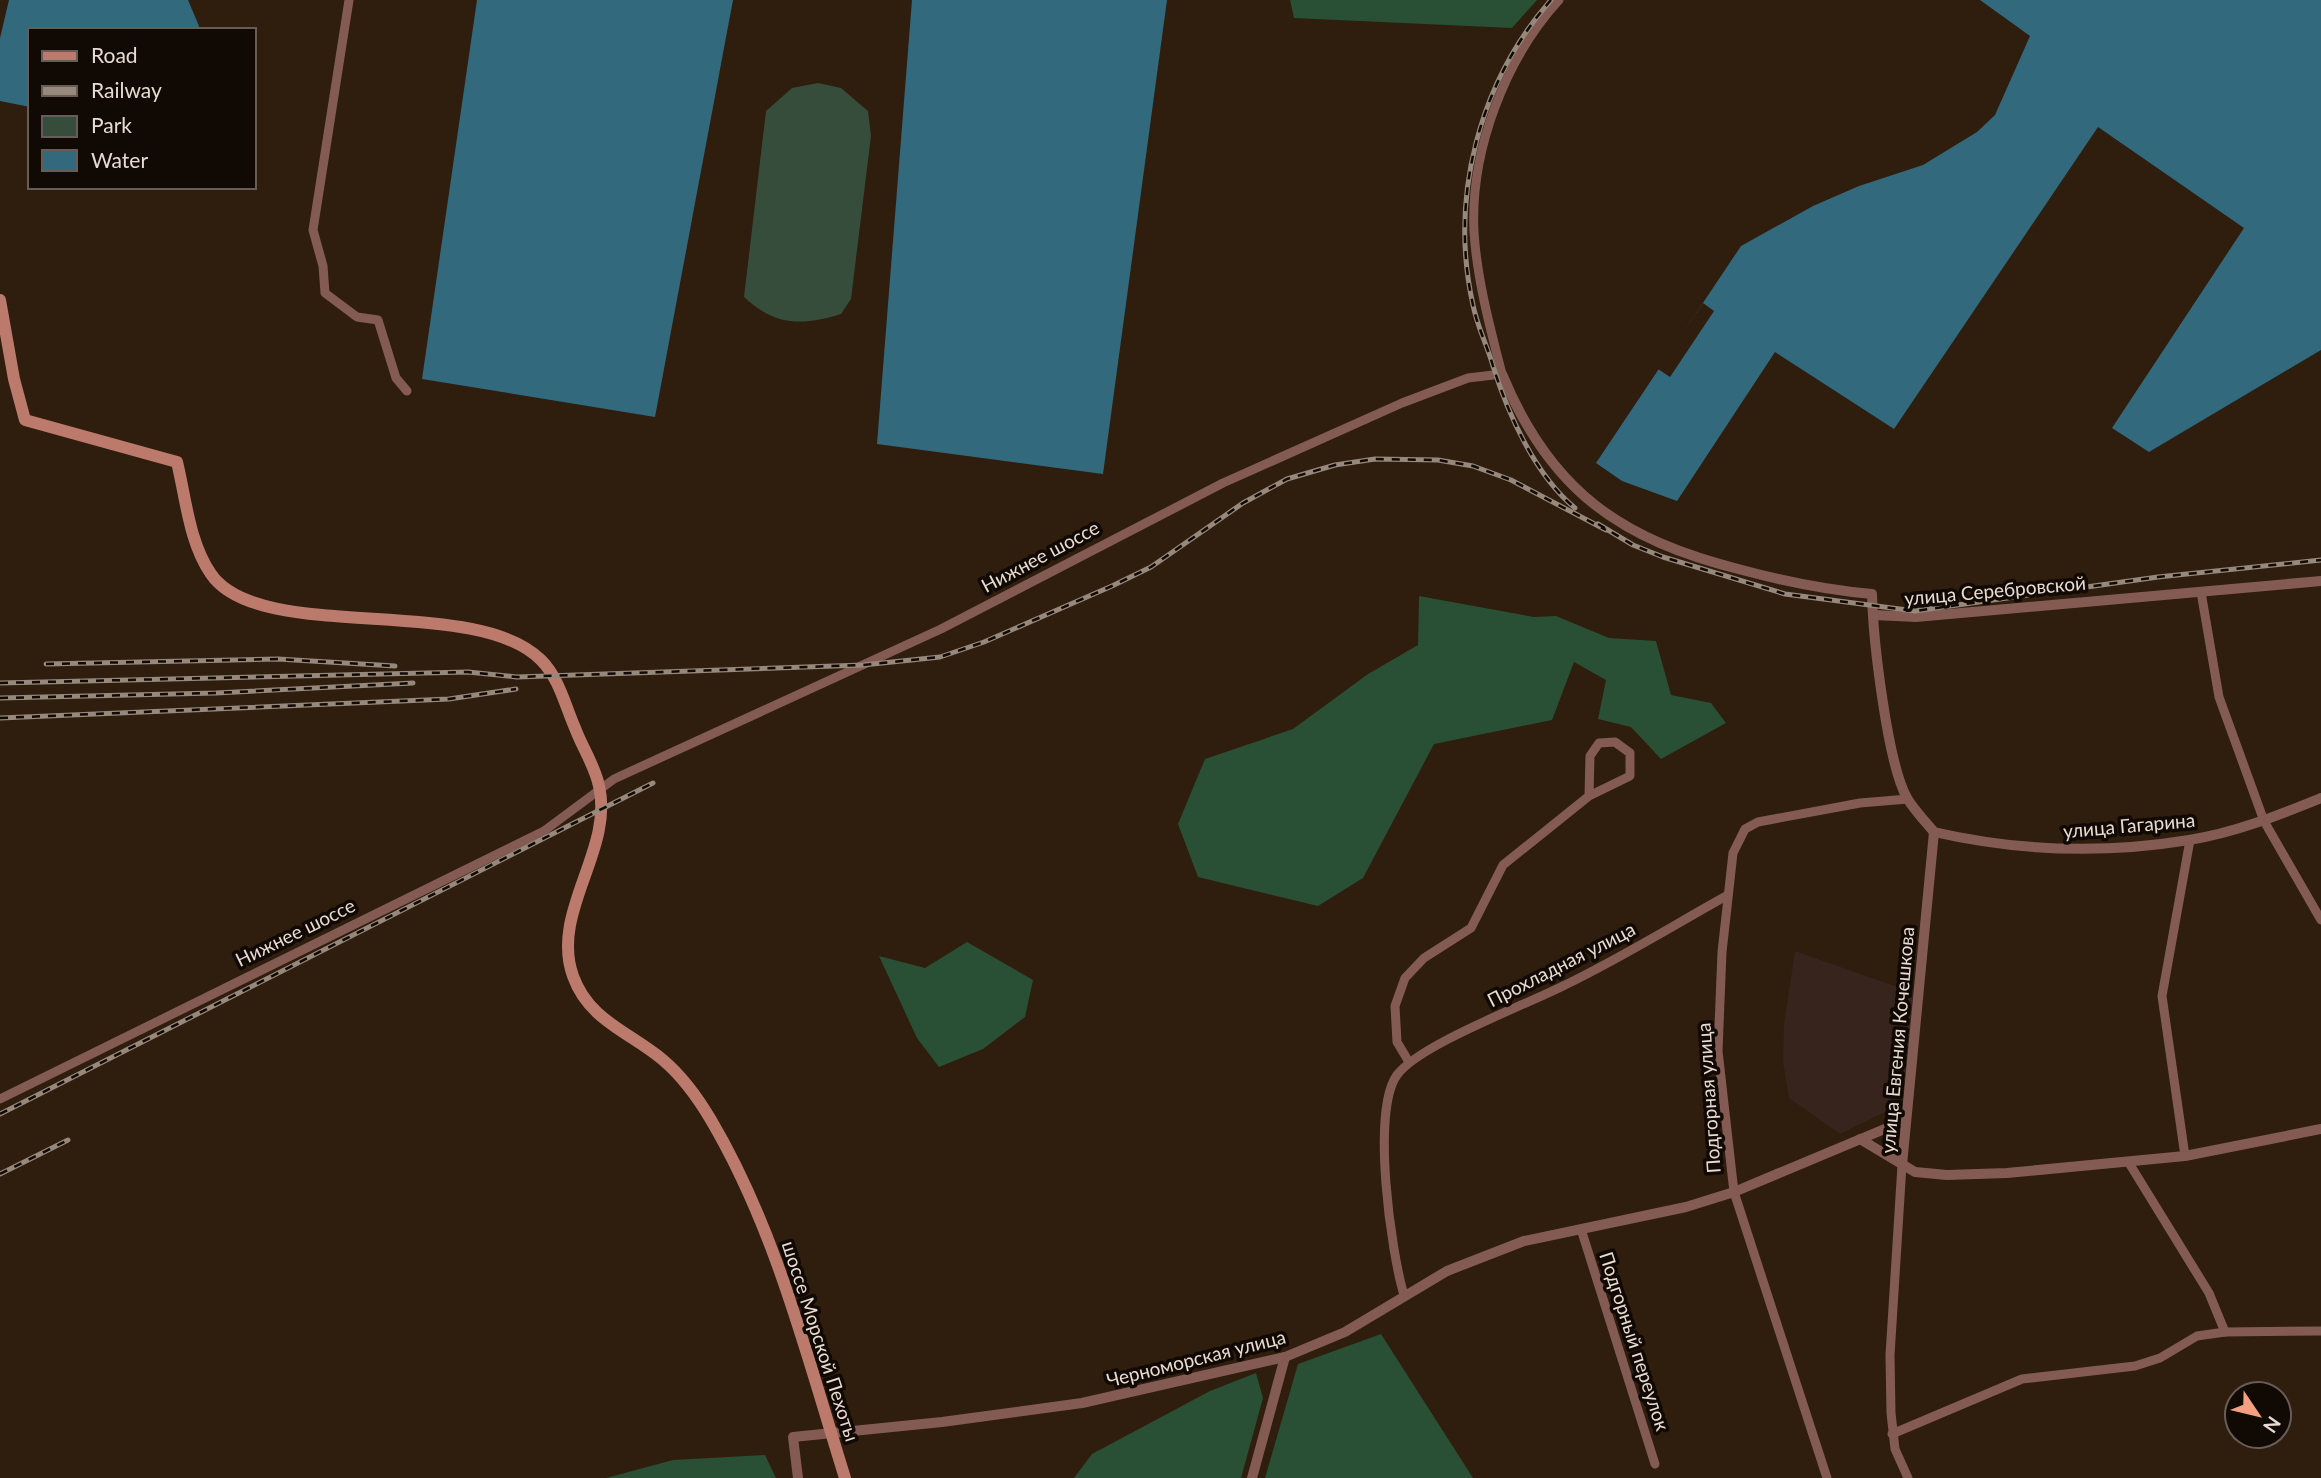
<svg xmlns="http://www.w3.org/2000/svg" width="2321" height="1478" font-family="Lato,sans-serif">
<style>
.education{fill:#36241d}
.green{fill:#374d3c}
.forest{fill:#295034}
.water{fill:#32697d}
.pier{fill:#2f1d0d}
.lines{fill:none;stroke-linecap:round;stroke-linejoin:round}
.minor{stroke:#845b52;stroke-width:9}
.tertiary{stroke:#845b52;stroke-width:10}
.secondary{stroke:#bc7a6d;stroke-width:12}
.rail-casing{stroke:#97887c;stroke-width:5}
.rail{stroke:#110904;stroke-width:2.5;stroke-dasharray:8;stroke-linecap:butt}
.labels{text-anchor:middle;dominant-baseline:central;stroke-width:7;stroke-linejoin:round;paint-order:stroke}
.street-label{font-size:19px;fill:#e8dcd2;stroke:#110904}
</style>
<rect width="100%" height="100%" fill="#2f1d0d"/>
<path class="education" d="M1795 951 1915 993 1906 1089 1891 1109 1840 1134 1789 1098 1783 1062 1784 1024Z"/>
<path class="green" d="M818 83 841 88 868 111 871 136 851 299 841 314C802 326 775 326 744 297L766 111 792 88Z"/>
<g class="forest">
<path d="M1290 0H1537L1512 28 1294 18Z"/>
<path d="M1419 596 1534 617 1556 616 1609 638 1656 641 1671 695 1711 703 1726 723 1661 759 1631 727 1598 719 1606 680 1574 662 1552 720 1434 744 1363 878 1318 906 1198 877 1178 824 1205 759 1293 729 1368 674 1418 645Z"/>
<path d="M967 942 1033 980 1025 1017 983 1049 939 1067 917 1038 879 956 925 968Z"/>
<path d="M1381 1334 1473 1478H1265L1298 1364Z"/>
<path d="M1256 1373 1263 1398 1241 1478H1074L1092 1454 1210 1391Z"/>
<path d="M765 1455 776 1478H606L673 1460Z"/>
</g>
<g class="water">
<path d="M9 0H188L199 26 198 30H30V107L0 101V38Z"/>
<path d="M477 0H733L655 417 422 379Z"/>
<path d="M912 0H1167L1103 474 877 444Z"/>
<path d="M1980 0H2321V350L2149 452 2112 428 2244 228 2098 127 1894 429 1775 352 1677 501 1622 481 1596 463 1741 246 1813 206 1859 186 1923 165 1977 132 1995 115 2030 36Z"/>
</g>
<path class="pier" d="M1703 303 1714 311 1670 377 1658 369Z"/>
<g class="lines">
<g class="minor">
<path d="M349 0 313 230 323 266 325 293 357 317 378 320 396 378 407 391"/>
<path d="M2201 592 2219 697 2264 821 2321 920"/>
<path d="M1409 1062 1397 1042 1395 1006 1405 978 1424 958 1471 928 1503 865 1589 796 1630 776V753L1615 742 1599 743 1590 756 1589 796"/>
<path d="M0 1099 544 831 614 779 941 629 1223 483 1402 403 1468 378 1502 374C1490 328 1477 279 1474 232 1470 151 1505 59 1559 0"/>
<path d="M2185 1156 2162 996 2190 840"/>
<path d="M2129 1163 2209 1293 2225 1332"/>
<path d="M1902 1165 1890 1355 1891 1413 1895 1449 1908 1478"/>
<path d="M1581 1229 1655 1464"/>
<path d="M1404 1295C1391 1252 1371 1111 1397 1075 1420 1044 1526 1005 1565 985 1621 958 1674 925 1728 895"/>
<path d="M1892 1434 2022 1379 2135 1366 2160 1358 2197 1336 2225 1332 2321 1331"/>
<path d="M1827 1478 1734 1192 1718 1051 1722 952 1733 853 1745 829 1758 822 1860 803 1908 799"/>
</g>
<g class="tertiary">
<path d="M1502 374C1550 491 1621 540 1742 570 1787 582 1826 590 1872 594 1873 638 1887 762 1907 798 1914 810 1925 821 1934 832L1902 1165"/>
<path d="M1874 615 1916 617 2321 581"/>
<path d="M1934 832C2017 851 2104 854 2189 840 2235 833 2279 815 2321 798"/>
<path d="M1860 1139 1915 1172 1947 1175 2007 1173 2185 1156 2321 1129"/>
<path d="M798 1478 793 1437 942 1422 1082 1403 1285 1357 1345 1332 1447 1271 1524 1241 1686 1207 1734 1192 1887 1128 1906 1116"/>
<path d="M1252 1478 1285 1357"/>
</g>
<path class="secondary" d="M0 300 14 379 25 420 177 462C186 499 189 542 211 574 259 645 475 593 541 660 559 678 565 705 575 728 582 747 595 766 599 786 614 850 550 912 573 976 589 1021 630 1032 663 1060 682 1076 698 1098 711 1120 776 1230 807 1357 845 1478"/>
<defs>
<g id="rail">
<path d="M1551 0C1479 82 1449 198 1473 305 1477 326 1487 345 1493 366 1508 414 1535 475 1575 508"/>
<path d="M1598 524 1633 545 1663 557 1785 594 1915 611 2158 577 2321 560"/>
<path d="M46 664 278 659 395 666"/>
<path d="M0 683 468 672 517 677 863 665 940 657 984 642 1112 586 1151 567 1243 503 1287 479 1335 465 1375 459 1438 460 1473 466 1511 480 1606 530"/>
<path d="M0 698 216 693 413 683"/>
<path d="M0 718 449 699 516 689"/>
<path d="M0 1114 653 783"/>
<path d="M0 1174 68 1140"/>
</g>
</defs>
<use href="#rail" class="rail-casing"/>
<use href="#rail" class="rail"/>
</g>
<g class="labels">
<g class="street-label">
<text transform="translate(1040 556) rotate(-28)">Нижнее шоссе</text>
<text transform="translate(1995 590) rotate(-5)">улица Серебровской</text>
<text transform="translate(2129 825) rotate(-5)">улица Гагарина</text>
<text transform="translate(295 932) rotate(-26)">Нижнее шоссе</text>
<text transform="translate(1561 964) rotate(-27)">Прохладная улица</text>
<text transform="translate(1897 1040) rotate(-85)">улица Евгения Кочешкова</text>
<text transform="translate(1708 1098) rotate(-94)">Подгорная улица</text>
<text transform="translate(821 1341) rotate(72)">шоссе Морской Пехоты</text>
<text transform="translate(1635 1341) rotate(72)">Подгорный переулок</text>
<text transform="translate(1196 1358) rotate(-14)">Черноморская улица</text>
</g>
</g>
<rect x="28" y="28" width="228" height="161" fill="#110904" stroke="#675d56" stroke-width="2"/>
<rect x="42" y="51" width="35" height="10" fill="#bc7a6d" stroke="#675d56" stroke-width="2"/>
<text x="91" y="63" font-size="21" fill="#e8dcd2">Road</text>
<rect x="42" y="86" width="35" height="10" fill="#97887c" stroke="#675d56" stroke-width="2"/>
<text x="91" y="98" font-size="21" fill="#e8dcd2">Railway</text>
<rect x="42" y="116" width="35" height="21" fill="#374d3c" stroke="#675d56" stroke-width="2"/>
<text x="91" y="133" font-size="21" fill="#e8dcd2">Park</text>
<rect x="42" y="150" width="35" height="21" fill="#32697d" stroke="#675d56" stroke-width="2"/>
<text x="91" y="168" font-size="21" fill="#e8dcd2">Water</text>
<g transform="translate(2258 1415) rotate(125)"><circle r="33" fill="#110904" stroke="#675d56" stroke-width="2"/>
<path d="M0-5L12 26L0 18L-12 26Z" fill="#f2a07f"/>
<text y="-10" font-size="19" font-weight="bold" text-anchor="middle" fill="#e8dcd2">N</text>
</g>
</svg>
